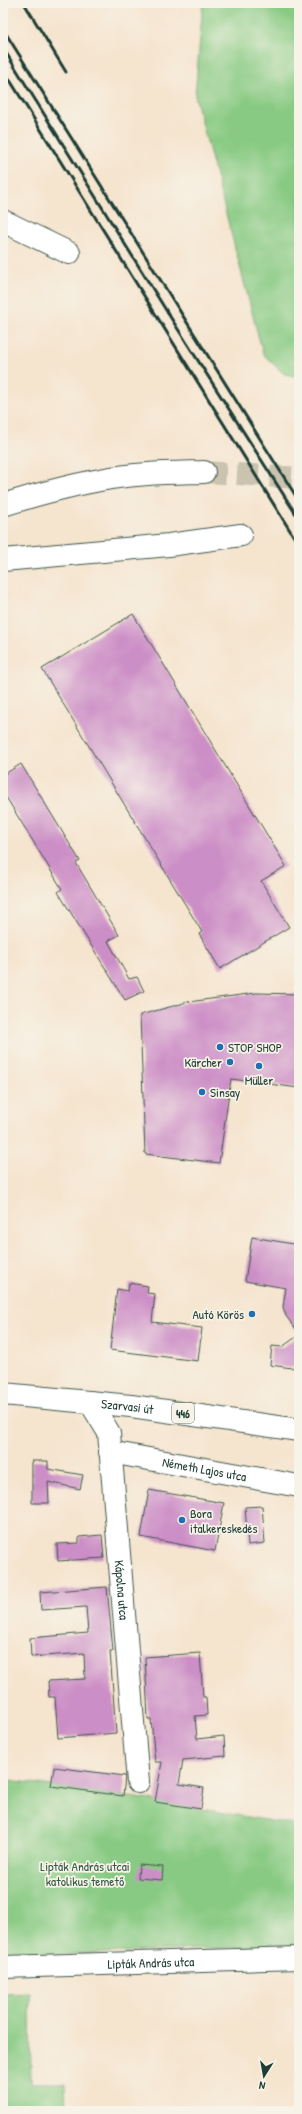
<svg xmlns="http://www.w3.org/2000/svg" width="302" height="2114" font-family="'Patrick Hand',sans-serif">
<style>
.green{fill:#88ca83;stroke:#54845c}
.building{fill:#cc8ec6}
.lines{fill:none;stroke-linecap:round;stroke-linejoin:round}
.minor-tunnel{stroke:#cac3af;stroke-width:22;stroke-dasharray:22 11;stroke-linecap:butt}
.minor-casing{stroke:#3f564b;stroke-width:24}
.major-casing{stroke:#3f564b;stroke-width:24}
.minor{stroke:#fff;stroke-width:22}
.major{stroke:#fff;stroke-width:22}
.rail{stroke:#1f3d34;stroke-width:3}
.poi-dot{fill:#1f6fb2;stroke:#f7f3e8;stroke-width:1.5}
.labels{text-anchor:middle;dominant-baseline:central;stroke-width:3.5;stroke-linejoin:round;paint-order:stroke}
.shield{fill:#f7f3e8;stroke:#60746a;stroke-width:1}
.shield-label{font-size:12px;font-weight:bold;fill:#1f3d34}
.poi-label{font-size:13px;fill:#1f3d34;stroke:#f7f3e8;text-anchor:start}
.street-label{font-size:13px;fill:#1f3d34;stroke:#f7f3e8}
.park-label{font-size:13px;fill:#345944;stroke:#f7f3e8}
</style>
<rect width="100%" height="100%" fill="#f7f3e8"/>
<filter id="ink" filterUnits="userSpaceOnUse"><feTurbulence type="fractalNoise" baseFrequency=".025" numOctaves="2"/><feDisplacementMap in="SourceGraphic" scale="8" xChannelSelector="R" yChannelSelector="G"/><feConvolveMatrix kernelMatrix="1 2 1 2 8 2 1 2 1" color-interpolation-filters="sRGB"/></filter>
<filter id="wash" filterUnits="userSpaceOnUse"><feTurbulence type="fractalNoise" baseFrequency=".012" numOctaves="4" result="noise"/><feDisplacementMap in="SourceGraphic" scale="16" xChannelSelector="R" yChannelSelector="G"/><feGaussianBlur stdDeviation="0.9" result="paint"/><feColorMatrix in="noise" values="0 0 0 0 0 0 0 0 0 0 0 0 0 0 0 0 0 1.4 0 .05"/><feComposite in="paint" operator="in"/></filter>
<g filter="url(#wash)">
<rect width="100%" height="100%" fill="#f5e4ce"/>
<g class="green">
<path d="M203 3H299V377L284 374 263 354 195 96Z"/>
<path d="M3 1779 144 1799 294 1825 299 1892V1945L3 1957Z"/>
<path d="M30 1993 31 2083H65L66 2111H3V1994Z"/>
</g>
<g id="blocks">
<g class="building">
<path d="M133 614 286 866 261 881 289 927 220 969 199 934 202 932 42 669Z"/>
<path d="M21 764 80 861 76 863 119 935 108 941 129 979 137 977 144 991 125 1000 58 892 62 889 3 792V775Z"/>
<path d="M256 993 299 994V1088L231 1079 219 1163 145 1154 140 1015 188 1002Z"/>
<path d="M252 1237 299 1245V1333L286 1316 283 1307 286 1288 245 1281Z"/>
<path d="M129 1283 148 1286 147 1293 155 1294 152 1322 202 1328 198 1361 110 1350 117 1289 128 1291Z"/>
<path d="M299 1335V1362L292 1368 270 1365 272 1346 282 1347Z"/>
<path d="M32 1461H48V1469L83 1475 80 1489 48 1482 49 1503H32Z"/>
<path d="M149 1490 224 1503 215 1551 141 1537Z"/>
<path d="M262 1506 265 1543 248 1545 245 1507Z"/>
<path d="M102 1535 104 1558 58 1561 57 1544 79 1543V1537Z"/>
<path d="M107 1587 113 1651H110L116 1733 58 1738 55 1697H49L48 1681 85 1679 84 1653 31 1657 30 1638 88 1633 86 1607 41 1610 40 1592Z"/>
<path d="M200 1653 203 1697H206L207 1715 195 1716 197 1739 224 1736 225 1756 183 1760 179 1784 204 1788 201 1809 155 1802 162 1762H155L151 1719H148L145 1657Z"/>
<path d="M54 1767 125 1776 123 1796 51 1786Z"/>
<path d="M139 1865 163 1867 162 1880 138 1878Z"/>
</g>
</g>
</g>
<g filter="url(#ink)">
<use href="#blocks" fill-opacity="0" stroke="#3f564b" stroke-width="1"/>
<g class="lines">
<path class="minor-tunnel" d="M204 472 299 478"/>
<defs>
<g id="minor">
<path d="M3 221 69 253"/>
<path d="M3 505C35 495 67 486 100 480 134 473 170 473 204 472"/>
<path d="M3 560 169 545 241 535"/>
<path id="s1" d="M90 1402 109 1433 138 1782"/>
<path id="s2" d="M110 1452 299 1486"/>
<path id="s3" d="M3 1967 299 1958"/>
</g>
<g id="major">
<path id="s4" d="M3 1394 131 1406 299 1430"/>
</g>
</defs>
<use href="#minor" class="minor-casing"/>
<use href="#major" class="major-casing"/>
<use href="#minor" class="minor"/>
<use href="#major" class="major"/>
<g class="rail">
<path d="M24 3 66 72"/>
<path d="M3 29 299 501"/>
<path d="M3 48 169 315 299 519"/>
<path d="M3 69 299 545"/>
</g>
</g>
</g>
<g class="poi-dot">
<circle cx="220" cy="1047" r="4"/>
<circle cx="230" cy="1062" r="4"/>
<circle cx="259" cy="1066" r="4"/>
<circle cx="202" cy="1092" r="4"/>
<circle cx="252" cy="1314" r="4"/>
<circle cx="182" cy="1520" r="4"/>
</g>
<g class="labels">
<rect class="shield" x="172" y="1403" width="22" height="20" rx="3"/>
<g class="shield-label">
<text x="183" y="1413">446</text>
</g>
<g class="poi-label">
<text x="228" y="1047">STOP SHOP</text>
<text x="222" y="1062" text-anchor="end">Kärcher</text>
<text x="259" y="1080" text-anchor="middle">Müller</text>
<text x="210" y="1092">Sinsay</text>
<text x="244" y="1314" text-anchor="end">Autó Körös</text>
<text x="190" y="1513">Bora<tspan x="190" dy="15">italkereskedés</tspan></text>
</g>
<g class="street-label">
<text stroke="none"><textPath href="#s4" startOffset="125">Szarvasi út</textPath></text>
<text stroke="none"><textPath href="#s2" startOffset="96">Németh Lajos utca</textPath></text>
<text stroke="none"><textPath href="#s1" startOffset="194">Kápolna utca</textPath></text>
<text stroke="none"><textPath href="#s3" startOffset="148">Lipták András utca</textPath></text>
</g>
<g class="park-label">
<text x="85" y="1866">Lipták András utcai<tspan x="85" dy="15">katolikus temető</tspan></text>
</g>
</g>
<rect width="302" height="2114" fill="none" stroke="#f7f3e8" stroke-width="16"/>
<g transform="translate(264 2076) rotate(191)" stroke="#f7f3e8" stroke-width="3" paint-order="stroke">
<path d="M0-3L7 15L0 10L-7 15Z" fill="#1f3d34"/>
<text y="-6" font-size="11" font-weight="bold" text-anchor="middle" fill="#1f3d34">N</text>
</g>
</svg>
